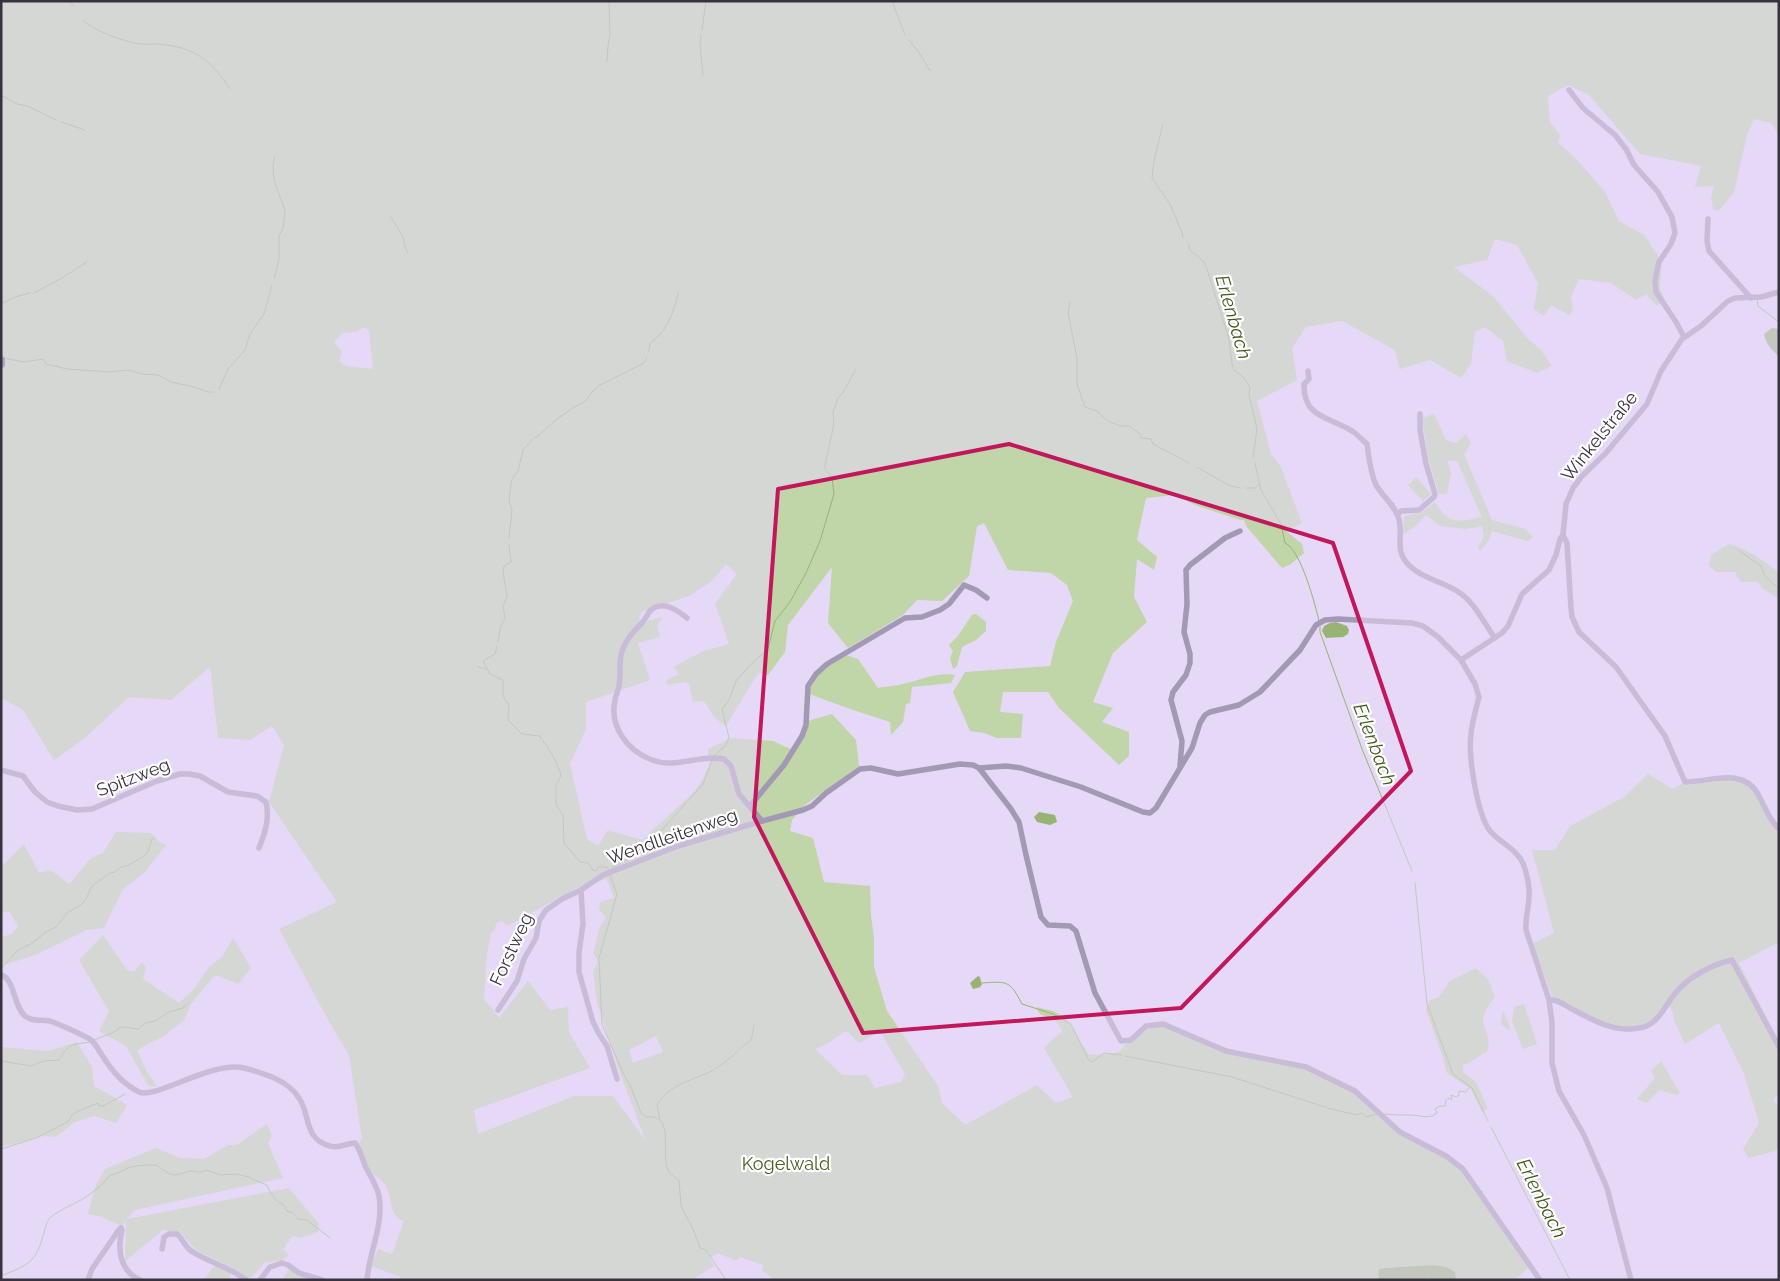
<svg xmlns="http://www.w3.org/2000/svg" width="1780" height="1281" font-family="Raleway,sans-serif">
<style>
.green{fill:#c0d5a8;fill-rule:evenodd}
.water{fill:#98b475}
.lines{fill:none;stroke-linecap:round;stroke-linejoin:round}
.stream{stroke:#98b475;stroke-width:1}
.minor{stroke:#a499b4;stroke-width:5.5}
.major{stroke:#735e8e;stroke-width:8}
.marked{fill:none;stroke:#c2185b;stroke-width:4;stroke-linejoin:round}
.labels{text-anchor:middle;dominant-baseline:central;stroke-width:4.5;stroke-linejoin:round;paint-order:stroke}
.street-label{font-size:18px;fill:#37323e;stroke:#fff}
.park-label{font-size:18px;fill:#455e1c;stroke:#fff}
.water-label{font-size:19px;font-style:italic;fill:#415b18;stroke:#fff}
</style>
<rect width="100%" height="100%" fill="#e5d9f7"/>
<g class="green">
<path d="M1 1H1779V135L1771 123 1754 119 1747 135 1734 192 1719 211 1713 209 1711 198 1714 186 1695 187 1701 166 1640 154 1589 95 1568 85 1548 96 1550 122 1561 136 1558 142 1578 161 1605 192 1619 221 1644 235 1658 256 1661 269 1660 289 1665 299 1657 306 1646 294 1636 300 1611 283 1579 279 1571 296 1573 311 1569 315 1551 305 1544 316 1534 309 1538 283 1517 245 1495 239 1487 260 1454 267 1493 296 1527 338 1541 350 1552 366 1537 373 1507 361 1503 341 1485 327 1475 332 1471 364 1461 378 1430 360 1400 369 1395 350 1342 321 1306 327 1292 348 1297 380 1257 401 1271 454 1281 467 1302 523 1286 531 1302 544 1304 553 1291 564 1282 568 1246 526 1244 520H1240L1198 506 1174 495 1146 498 1137 540 1157 557 1154 570 1137 559 1134 597 1147 622 1113 653 1093 702 1113 708 1102 722 1129 732V756L1119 765 1059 708 1048 692H1003L1000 712 1023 714 1021 738H997L984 733 970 731 953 692 965 672 1050 666 1056 642 1073 601 1067 585 1051 573 1008 570 984 523 977 526 969 576 942 601 917 600 903 615 848 648 828 623 832 567 788 625 785 652 768 675 758 673 726 726 715 718 704 701 693 702 689 684 685 682 667 685 666 680 679 674 674 667 703 651 729 644 715 604 737 574 726 564 712 581 689 596 641 612 639 623 663 617 657 626 660 637 638 643 650 680 586 702V729L570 764 587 839 598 846 608 830 642 840 693 793 703 779 711 761 708 757V749L731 738 773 741 795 751 808 721 832 714 856 740 859 766 805 805 792 820 790 831 813 838 824 882 870 886 871 916 874 937V967L887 1011 938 1086 942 1103 965 1125 1037 1085 1056 1103 1073 1097 1044 1048 1062 1031C1059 1020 1049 1018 1040 1014L1036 1007 1053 1011 1067 1019 1089 1055C1099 1054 1119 1057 1124 1046L1147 1027 1162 1025 1201 1043 1304 1067 1355 1092 1383 1119 1446 1157 1462 1171 1528 1268 1515 1280H1456L1455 1272 1433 1265 1410 1268 1393 1267 1380 1269 1378 1280H774L762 1270 763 1265 740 1257 736 1261 718 1253 710 1258 714 1266 692 1280H400V1277L371 1266 378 1249 392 1254 404 1221C389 1216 392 1200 387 1188 383 1179 375 1177 370 1170 364 1164 361 1152 358 1145L362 1139 349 1055 327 1018 279 929 337 902 269 802 284 745 272 726 250 740 218 738 210 667 171 700 129 697 85 738 54 760 23 710 1 698ZM364 327 369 330 373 369 345 366 339 361 342 352 334 342 342 333 356 332ZM607 879 614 898 600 902 599 910 606 917 600 927 593 953 598 962 593 971 597 1002 618 1068 646 1141 613 1096H574L478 1134 474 1110 590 1068 569 1032 568 1007 550 1010 528 981 499 1018 484 999 487 954 491 933 495 930 496 923 502 921 507 926 579 887ZM880 1031 905 1074 901 1082 875 1088 867 1075H842L815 1049 829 1043 844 1032H848L859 1043ZM656 1036 663 1052 633 1063 629 1050Z"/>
<path d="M1434 414 1446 440 1456 443 1466 434 1471 443 1464 454 1492 520 1525 529 1533 537 1528 541 1492 531 1489 540 1480 551 1478 547 1484 537 1482 526 1466 529 1440 526 1426 515 1413 528 1403 534 1404 516 1420 513 1435 502C1448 525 1459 522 1482 517L1457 461H1447L1451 473 1447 494H1439L1428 458 1422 418Z"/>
<path d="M1416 477 1431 494 1423 501 1408 485Z"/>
<path d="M1729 544C1748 549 1764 561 1779 573V599L1763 589 1758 582H1741L1735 572H1716L1709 566 1711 555Z"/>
<path d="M976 614 986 622V631L976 640 962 647 957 666 953 669 950 658 953 651 949 645 957 637 972 615Z"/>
<path d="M846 655 858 659 878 688C888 686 898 686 907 683 923 679 938 672 955 675L951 683 912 687 910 703 906 704 903 722 891 735 890 722 853 710 809 694C814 673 828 665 846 655Z"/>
<path d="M1648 774 1673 789 1683 783 1689 785 1732 779 1751 787 1779 831V942L1739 963 1779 1042V1093L1773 1100 1779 1108V1150L1749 1158 1743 1149 1759 1123 1744 1074 1719 1023 1685 1044 1673 1018 1674 1015 1669 1006C1661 1013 1653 1021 1643 1024 1612 1035 1578 1010 1552 996L1532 944 1554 933 1532 850H1555L1570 826 1624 797Z"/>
<path d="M116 832 151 833 159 842 166 845 143 874 123 889 104 928 87 930 35 955 1 966V937L12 934 18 926 9 911 1 913V867L24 844 39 873 51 870 69 884 91 858 103 853Z"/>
<path d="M103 935 127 970 134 972 142 962 146 967 143 979 179 1003 194 989 209 967 222 957 233 938 251 968 238 984 215 975 191 1004 184 1020 164 1036 137 1050 147 1072 157 1086 152 1087 148 1085 126 1046 99 1031 109 1011 79 960Z"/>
<path d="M1476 968 1488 979 1495 997C1469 1028 1495 1026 1487 1052 1476 1056 1474 1062 1463 1065V1072L1476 1082 1488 1109 1482 1112 1471 1089 1447 1073 1443 1057 1426 1010 1429 1001 1439 997 1450 981Z"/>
<path d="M1524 1004 1537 1044 1523 1049 1512 1021 1514 1007Z"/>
<path d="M1503 1010 1509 1024 1510 1031 1501 1024Z"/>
<path d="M77 1042 92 1067 94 1086 127 1105 116 1123 94 1116 75 1122 56 1137 44 1136 1 1147V1047L48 1051Z"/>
<path d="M1661 1061 1680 1093 1676 1095 1660 1090 1646 1103 1637 1099 1655 1078 1651 1071Z"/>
<path d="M267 1124 272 1136 268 1143 283 1178 135 1210 127 1219 289 1188 319 1224 318 1232 301 1238 293 1236 283 1249 289 1255 281 1261 265 1262 250 1279 233 1268 197 1251 181 1233 163 1230 125 1261 126 1221 122 1226 102 1217 88 1214 96 1185 105 1169 156 1148 180 1158 204 1159 228 1145H237Z"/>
<path d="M216 1263 232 1271 229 1280H204Z"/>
<path d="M290 1268 319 1280H282Z"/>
</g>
<g class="water">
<path d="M1772 328 1779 329V357C1772 350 1766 344 1764 334Z"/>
<path d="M1336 622 1347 626 1349 630 1348 634 1343 637 1326 638 1322 631 1324 626 1330 623Z"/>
<path d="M1039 812 1055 815 1057 822 1050 825 1037 822 1034 817Z"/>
<path d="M978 976 980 977 982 985 980 986 981 987 973 989 970 983Z"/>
<path d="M1433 1265 1446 1267 1455 1272 1456 1280H1430L1428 1278 1424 1280H1378L1379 1269C1397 1266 1415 1267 1433 1265Z"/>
</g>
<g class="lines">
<g class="stream">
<path d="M69 1 74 6"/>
<path d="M892 1 905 35"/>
<path d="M83 21C99 32 116 39 135 43 143 45 151 44 159 44 194 47 211 60 230 89"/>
<path d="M702 30 706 1"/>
<path d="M701 35 700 46 703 75"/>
<path d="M909 40 920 54 930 71"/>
<path d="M607 62 608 46 610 34 609 3"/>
<path d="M1 95 17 104 27 106 56 120"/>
<path d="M61 122 85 130"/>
<path d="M1163 124 1154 161 1152 178 1170 204 1182 232 1183 238"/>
<path d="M391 217 403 237 405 247 408 253"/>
<path d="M1188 244 1190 250 1203 261 1207 269 1229 339 1232 364 1234 370 1244 378 1250 387 1249 395 1257 429 1253 457"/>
<path d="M274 278 279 260V236L283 228 285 211 274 180 273 165 275 156"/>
<path d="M34 293 62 278 87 262"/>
<path d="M1757 299 1758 306 1779 322"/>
<path d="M1070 302 1068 313 1077 358V384L1085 407 1097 411 1105 419 1110 422 1121 426H1129L1140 434 1141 438 1151 439 1153 444 1189 463"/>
<path d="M1 304 15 297 30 293"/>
<path d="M649 351 650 343C667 332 674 312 678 293"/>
<path d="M3 358 24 362 43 359 46 364 67 369 110 372 129 370 142 374 158 375 171 382 194 387 208 392H214"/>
<path d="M219 389 228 369 245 350 250 334 264 314 272 285"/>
<path d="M1255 463 1261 490 1281 524 1285 543C1301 550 1315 604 1319 621"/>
<path d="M1197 467 1230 486 1240 488"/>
<path d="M1246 488H1255L1259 484"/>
<path d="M509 538 512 510 509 501 511 484 512 479 518 471 523 450 534 438 539 435 557 419 574 407 585 402 591 393 600 385 644 363 647 357"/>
<path d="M1738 550 1761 566 1765 576 1779 589"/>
<path d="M1320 627V632L1362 749 1412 871"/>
<path d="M498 642 500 628 505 618 503 607 507 596 503 572 504 566 511 562 509 545"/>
<path d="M497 646 495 654 483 661 490 674 503 680V695L506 702 509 703 508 720 522 734 540 736 541 739"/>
<path d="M478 667 486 669"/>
<path d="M543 741C551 752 558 763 561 776L556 785V805L563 815 564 843 580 862 588 863 593 870 596 871 598 867H607L609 871"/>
<path d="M714 756 725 746 729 738 722 709 729 700 736 681 750 665 768 649 775 621 790 602 806 573 820 541 834 494 832 478 825 469V465L834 424 833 412 838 398 842 394 856 369"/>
<path d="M612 868C628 858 655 851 661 831L703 784 712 760"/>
<path d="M610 875 617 894 599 958 602 1024 623 1073 630 1085 641 1113 646 1117C677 1113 659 1156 669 1172 671 1175 676 1178 679 1180L681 1206 693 1229 700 1248 706 1250 726 1280"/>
<path d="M1415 883 1427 1004 1453 1074 1472 1088 1488 1121"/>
<path d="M1 969 18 950 31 944 46 932 56 927 67 913 82 904 87 897 92 886 110 873 115 872 121 867 129 865 144 856 148 852 152 839 155 838"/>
<path d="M982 983C1008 981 1010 981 1022 1004L1053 1014 1071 1024 1088 1059 1092 1062 1104 1053 1122 1055"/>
<path d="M94 1040C103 1036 113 1034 121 1027L139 1029 145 1023 155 1021 169 1012 183 1008 189 1003"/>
<path d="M1125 1056 1232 1077 1325 1107"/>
<path d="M1 1061 31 1066 44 1061 59 1060C69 1043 72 1045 90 1042"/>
<path d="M1327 1108 1356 1115 1362 1113 1366 1117 1377 1114"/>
<path d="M1385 1114C1394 1115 1402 1115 1410 1115 1421 1115 1428 1120 1437 1113L1435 1109 1440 1106H1445L1446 1100 1449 1098 1452 1100 1451 1095 1456 1097 1459 1095V1091L1465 1092 1470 1087"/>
<path d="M660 1119 657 1105C669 1084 692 1081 712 1071 723 1064 733 1056 742 1047 745 1044 749 1043 751 1040 753 1036 753 1029 754 1025"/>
<path d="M1491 1127 1570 1280"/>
<path d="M1 1149 36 1138 69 1121 72 1115 78 1111 98 1103 99 1106H103L125 1094"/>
<path d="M1 1276C27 1265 35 1264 43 1236 45 1230 46 1222 50 1218 59 1210 70 1206 81 1200 92 1193 102 1186 110 1175 118 1174 124 1169 131 1167 138 1165 148 1165 155 1165 160 1166 161 1169 165 1171 177 1179 181 1172 191 1171 198 1171 197 1174 206 1170L220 1175 236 1174 249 1177 252 1179 267 1185C270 1193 276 1202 284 1205L287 1211 293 1213 298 1219 307 1220 330 1238"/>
</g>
<g class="minor">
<path d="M1569 90 1583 108 1615 135 1626 149 1634 165 1658 192 1672 217 1675 233 1671 244 1659 262 1655 281 1656 292 1676 322 1684 337"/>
<path d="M1708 219 1707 241 1709 251 1751 298"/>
<path d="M1779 292 1761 297 1735 298 1728 301 1701 326 1682 339 1661 371 1647 404 1605 454 1582 476 1573 488 1566 504 1563 535 1567 543 1571 608 1572 617 1579 632 1616 667 1665 736 1685 782C1711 782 1744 766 1759 796 1765 807 1769 820 1779 829"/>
<path d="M1308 371 1309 379 1304 384C1303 418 1330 417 1352 431 1357 434 1362 440 1367 444 1369 458 1370 472 1376 485 1383 497 1396 506 1399 520 1403 535 1395 550 1407 563 1420 578 1441 581 1457 591 1475 602 1483 622 1495 638"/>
<path d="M1398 514 1401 511 1419 510 1434 497 1435 494 1426 464 1420 430V414"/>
<path d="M687 618C677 610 662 599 650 611 647 615 645 620 641 624 632 633 624 642 621 655 619 665 621 676 619 686 618 691 616 695 615 700 609 727 628 751 652 760 676 769 700 754 724 759L731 766 739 794 762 821"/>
<path d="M1461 660 1502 633 1508 626 1522 594 1549 570 1556 555 1560 539 1563 535"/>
<path d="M1180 766 1182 741 1171 700 1173 692 1186 675 1190 663V654L1184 632 1187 604 1186 570 1190 565 1225 538 1240 531"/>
<path d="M979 768 1006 766 1021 768 1081 787 1143 812 1150 813 1156 808 1192 748 1200 723 1205 715 1210 712 1239 705 1260 692 1300 650 1316 625 1325 620 1338 619 1412 623 1423 626 1438 637 1461 660 1475 684 1479 697C1476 709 1472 722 1471 734 1468 756 1477 814 1490 831 1500 843 1519 850 1524 866 1527 875 1530 886 1529 896 1529 907 1525 918 1526 930L1549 1000 1552 1023V1063L1559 1091 1584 1135 1607 1188 1631 1280"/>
<path d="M1 770 23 776 35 792 47 802 58 806 77 810 92 809 157 781 180 774H189L200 776 228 792 257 796 266 802C270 818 265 833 259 848"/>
<path d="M750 806 784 765 802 736 806 725 808 686 816 674 827 664 905 618 922 617 940 610 949 604 964 585 976 590 987 598"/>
<path d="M581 890 583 924 579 952V972L593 1022 599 1034 607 1046 617 1079"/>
<path d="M1 975C15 979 13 1006 25 1016 32 1022 41 1019 50 1021 56 1023 86 1036 91 1040 96 1044 98 1050 102 1055 111 1070 123 1084 139 1092 154 1100 213 1060 244 1068 263 1073 288 1080 299 1098 311 1115 303 1139 330 1146 339 1149 347 1143 355 1143 361 1151 362 1159 366 1168 371 1177 377 1186 379 1196 384 1225 369 1252 367 1280"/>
<path d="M1549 1000C1557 999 1563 1004 1570 1008 1591 1019 1613 1033 1639 1028 1660 1025 1665 1003 1679 989 1692 975 1714 964 1732 960L1779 1047"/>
<path d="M498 1010 517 981 524 959 536 938 539 921 546 910 562 899 581 890 603 875 678 846 762 821 803 810 812 806 826 793 860 769 871 768 898 774 960 764 973 765 979 768 1011 809 1019 822 1026 855 1041 917 1048 925 1070 926 1076 931 1095 993 1121 1041 1131 1040 1146 1026 1163 1024 1226 1051 1306 1067 1355 1091 1400 1132 1446 1156 1463 1169 1540 1280"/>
<path d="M121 1228 122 1230C117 1250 120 1271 140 1280"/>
<path d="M162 1249 164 1237 169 1234H177C184 1240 185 1248 193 1252 210 1263 230 1267 246 1280"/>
<path d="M88 1280 92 1269 118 1231 121 1228"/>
<path d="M260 1280 270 1267 282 1263 288 1265 299 1273 322 1280"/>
</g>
<path class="major" d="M1 360V364"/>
</g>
<path d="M0 0H1780V1281H0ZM1009 444 1333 543 1411 771 1181 1008 863 1033 754 817 778 489Z" fill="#e5d9f7" fill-opacity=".55" fill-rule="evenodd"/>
<path class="marked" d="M1009 444 1333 543 1411 771 1181 1008 863 1033 754 817 778 489Z"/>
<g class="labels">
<g class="street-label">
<text transform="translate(1599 436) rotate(-51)">Winkelstraße</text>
<text transform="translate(133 777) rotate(-21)">Spitzweg</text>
<text transform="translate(672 836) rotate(-19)">Wendlleitenweg</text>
<text transform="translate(511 949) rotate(-65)">Forstweg</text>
</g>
<g class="park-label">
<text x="786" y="1163">Kogelwald</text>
</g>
<g class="water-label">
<text transform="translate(1234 317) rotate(74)">Erlenbach</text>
<text transform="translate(1375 744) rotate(69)">Erlenbach</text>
<text transform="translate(1542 1198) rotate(63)">Erlenbach</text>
</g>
</g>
<rect width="1780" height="1281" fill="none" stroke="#37323e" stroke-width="5"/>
</svg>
